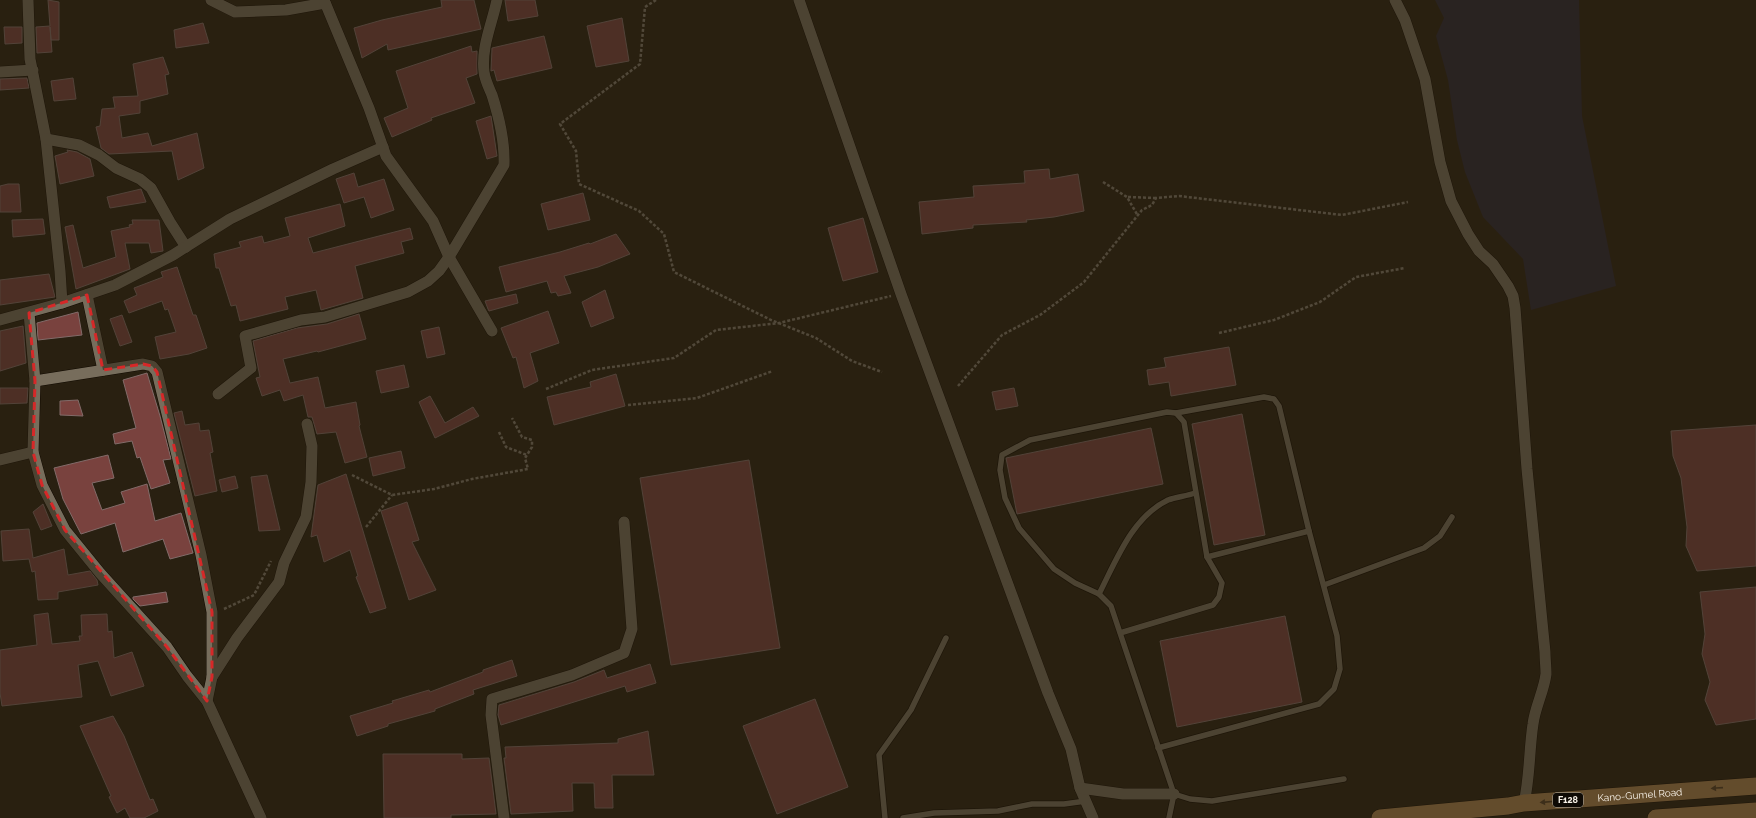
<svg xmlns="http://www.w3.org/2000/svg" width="1756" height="818" font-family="Raleway,sans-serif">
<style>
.industrial{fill:#292636}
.building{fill:#79423e;stroke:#826b69}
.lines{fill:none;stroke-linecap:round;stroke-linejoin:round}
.service-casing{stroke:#110a00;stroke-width:7}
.minor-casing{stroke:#110a00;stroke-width:12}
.primary-casing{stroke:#110a00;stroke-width:18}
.path{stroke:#81796c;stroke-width:2.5;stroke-dasharray:3 2;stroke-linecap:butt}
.service{stroke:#776d5c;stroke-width:5.5}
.minor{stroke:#776d5c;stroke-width:11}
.primary{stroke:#a9804e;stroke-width:17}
.oneway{fill:#543f26}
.marked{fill:none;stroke:#d62828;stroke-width:3;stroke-dasharray:8 5;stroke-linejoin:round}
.labels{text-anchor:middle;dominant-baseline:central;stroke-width:3;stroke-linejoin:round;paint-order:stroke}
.shield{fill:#0e0a05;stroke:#b1aca3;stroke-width:1}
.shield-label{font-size:9px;font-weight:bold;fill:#f7f1e7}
.street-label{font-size:10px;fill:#f7f1e7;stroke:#0e0a05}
</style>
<rect width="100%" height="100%" fill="#292011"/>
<path class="industrial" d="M1435 0H1579L1582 116 1616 286 1531 310 1523 259 1483 217 1465 172 1457 140 1448 80 1436 36 1444 18Z"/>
<g class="building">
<path d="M48 0 59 2V40H51L50 27 52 52 37 53 36 27 50 26Z"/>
<path d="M441 0H474L481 29 388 50 387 44 362 58 354 28 382 20 442 7Z"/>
<path d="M505 0H535L538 16 508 21Z"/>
<path d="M622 18 629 61 596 67 587 26Z"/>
<path d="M203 23 209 43 176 48 174 30Z"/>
<path d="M4 27H22V43L5 44Z"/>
<path d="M544 36 552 68 497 81 494 70 491 71 492 48Z"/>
<path d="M471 46 472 52 477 51V74L466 78 475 103 431 118 432 120 392 137 384 118 408 108 396 71Z"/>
<path d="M163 57 169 74 165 75 168 94 140 101V113L119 116 122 138 148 133 152 146 197 133 204 168 178 180 172 151 109 154 101 148 96 127 100 126 102 109 115 108 113 97 138 96 133 64Z"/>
<path d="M27 78 29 88 0 90V79Z"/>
<path d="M73 78 76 99 54 101 51 81Z"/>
<path d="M491 116 497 156 487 159 476 121Z"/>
<path d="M67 150 77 152 90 159 94 176 60 184 55 156 68 152Z"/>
<path d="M1049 169 1050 179 1078 174 1084 211 1054 217 1026 220 1027 222 973 225V228L922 234 919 202 974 197 973 186 1025 183 1024 171Z"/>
<path d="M354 173 358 187 384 179 394 210 371 218 364 197 344 203 336 179Z"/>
<path d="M8 184H19L21 212H0V186Z"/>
<path d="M141 189 146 202 110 208 107 197Z"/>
<path d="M583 193 590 220 548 230 541 204Z"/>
<path d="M340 204 345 226 308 238 313 253 410 228 413 239 401 242 404 253 355 266 363 298 321 310 316 290 285 297 288 309 240 321 236 305 231 306 219 268H216L214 254 241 247 239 242 262 236 264 243 290 236 285 218Z"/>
<path d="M863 218 878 272 843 281 828 228Z"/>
<path d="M43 219 45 234 13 237 12 220Z"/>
<path d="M132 220H159L163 251 151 253 149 243H125L130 269 76 289 65 227 73 225 83 268 116 257 111 231 130 227 129 225 133 224Z"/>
<path d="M616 234 630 254 598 267 564 276 571 293 558 296 556 292 551 293 547 281 506 292 499 267 560 252 589 243 590 244Z"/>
<path d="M177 267 193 315H196L207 348 189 354 160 359 155 337 176 332 168 309 165 310 162 301 129 313 124 301 137 295 134 288 163 277 161 272Z"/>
<path d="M49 274 55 297 0 305V280Z"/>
<path d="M605 290 614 318 591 327 582 302Z"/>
<path d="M516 294 518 303 489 311 488 309 485 301Z"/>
<path d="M548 311 559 343 530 353 538 381 524 388 516 357 513 358 501 328Z"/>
<path d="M78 312 82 335 38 340 37 323Z"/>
<path d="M359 314 366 339 318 352 317 351 283 359 290 383 318 377 325 408 356 402 360 425 359 426 367 457 345 463 336 432 317 434 312 417H308L303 395 284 401 280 390 262 396 256 378 260 377 253 341 297 328 327 324Z"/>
<path d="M122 315 132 342 120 346 110 319Z"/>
<path d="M23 326 26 363 0 371V331Z"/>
<path d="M439 327 445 354 427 358 421 331Z"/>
<path d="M1229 347 1236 385 1171 396 1169 382 1149 385 1147 370 1166 367 1164 358Z"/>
<path d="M404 365 409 387 381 393 376 371Z"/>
<path d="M147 373 160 416 171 459 163 460 170 483 151 489 140 457 137 458 132 441 115 444 113 434 136 428 123 380Z"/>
<path d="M616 374 625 406 554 425 547 397 591 387 590 382Z"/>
<path d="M0 388H28L27 403 0 404Z"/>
<path d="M1014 388 1018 406 996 410 992 392Z"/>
<path d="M430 396 445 423 473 407 479 416 435 438 419 402Z"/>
<path d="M78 400 83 416 60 415V401Z"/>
<path d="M182 411 185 425 199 423 200 431 209 430 213 452 210 453 217 491 195 496 174 413Z"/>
<path d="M1242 414 1265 535 1214 545 1192 424Z"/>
<path d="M1756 425V566L1697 571 1686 546 1687 527 1681 478 1673 456 1671 431Z"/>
<path d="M1151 428 1163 484 1017 514 1006 458Z"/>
<path d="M401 451 405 468 373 476 369 458Z"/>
<path d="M108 455 114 478 92 483 102 510 125 503 121 492 147 484 155 521 181 513 193 553 170 559 163 539 123 552 115 523 81 534 63 499 54 468Z"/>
<path d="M749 460 780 648 671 665 640 478Z"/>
<path d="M346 474 386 608 370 613 356 577 358 576 350 550 324 562 317 535 311 537 318 485Z"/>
<path d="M267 475 280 530 259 531 251 477Z"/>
<path d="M235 476 238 488 222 492 219 480Z"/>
<path d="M407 502 419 540 412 542 436 590 409 600 381 511Z"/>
<path d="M43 504 52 526 41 530 33 512Z"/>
<path d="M29 529 33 558 64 549 68 575 90 571 97 580 98 585 58 592V599L38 600 35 571 32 572 29 559 3 561 1 531Z"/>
<path d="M1756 587V719L1716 725 1705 700 1710 682 1702 654 1705 634 1700 592Z"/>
<path d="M166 592 168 602 140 606 133 599V597Z"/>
<path d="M48 613 52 644 80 641 79 636H82L81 615 107 614 108 632 112 631 114 658 132 652 144 686 111 696 98 661 78 665 82 697 2 706 0 693V650L37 645 34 615Z"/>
<path d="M1285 616 1302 702 1177 727 1160 641Z"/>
<path d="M512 660 517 676 473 690 474 694 435 709V711L388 724V726L357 736 350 716 393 703 392 701 429 690 430 692 483 672V670Z"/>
<path d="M650 664 656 683 627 692 625 686 501 725 498 715 499 705 574 682 604 670 607 678Z"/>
<path d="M815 699 848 787 777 814 743 726Z"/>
<path d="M113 716 124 736 150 800 153 799 158 811 144 818H130L125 808 117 813 109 797 111 796 80 726Z"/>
<path d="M648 731 654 775H612L613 808H595L594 783H572L573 811 511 814 504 758H506L505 747 618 743V739Z"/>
<path d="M383 754H462V759L489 758 496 814 451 815V818H384Z"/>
</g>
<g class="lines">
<defs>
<g id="service">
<path d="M1207 557 1309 531"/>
<path d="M1324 585 1424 548 1440 536 1452 517"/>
<path d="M1099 594C1116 561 1132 517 1168 500 1176 497 1187 496 1195 493"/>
<path d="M1120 633 1213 605 1219 597 1222 583 1207 557 1184 422 1176 413 1167 412 1030 440 1002 455 1000 470 1005 498 1019 528 1054 569 1075 583 1099 594 1111 606 1174 794 1169 818"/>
<path d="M1158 748 1319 704 1334 689 1340 669 1337 636 1309 531 1279 406 1274 399 1264 397 1176 413"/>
<path d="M1174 794 1190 799 1212 801 1344 779"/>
<path d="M885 818 879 755 911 710 946 638"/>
<path d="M903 818 934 813 998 811 1032 804H1064L1086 801"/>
</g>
<g id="minor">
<path d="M28 0 30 59 46 139 60 271 62 303"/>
<path d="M211 0 235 12 286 10 325 3"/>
<path d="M324 0 369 108 386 156 433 221 449 257 492 331"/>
<path d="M799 0 901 294 1048 693 1071 749 1080 788 1093 818"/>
<path d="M1395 0 1405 20 1425 79 1440 162 1451 201 1468 234 1479 251 1493 264 1508 286 1513 296 1515 308 1527 469 1545 652C1545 659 1546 667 1546 674 1544 691 1535 707 1533 724 1529 750 1530 777 1524 803"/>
<path d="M0 72 33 70"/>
<path d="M46 139 79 145 99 155 116 168 140 179 151 188 170 222 186 247"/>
<path d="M87 295 103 370"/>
<path d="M29 313 35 381 33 452 42 485 65 530 100 573 167 647 187 676 207 701 261 818"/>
<path d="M0 320 62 303 115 285 173 255 230 219 333 169 383 147"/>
<path d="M35 381 143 364 152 366 157 372 201 555 212 612V677"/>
<path d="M218 394 251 368 245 336 301 320 325 317 408 292 428 281 439 271 449 257 504 165C505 141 499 117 492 95 489 88 485 80 484 72 481 47 492 24 497 0"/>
<path d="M0 460 33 452"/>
<path d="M207 701 212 677 237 638 279 582 284 563 306 517 311 482 312 446 307 424"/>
<path d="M1080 788 1123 794H1174"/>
<path d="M504 818 491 715 492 699 572 675 624 653 632 629 624 522"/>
</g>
<g id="primary">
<path id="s1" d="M1380 818 1508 806 1524 803 1756 786"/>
<path d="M1656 818 1756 811"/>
</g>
</defs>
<use href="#service" class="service-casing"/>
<use href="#minor" class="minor-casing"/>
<use href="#primary" class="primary-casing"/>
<g class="path">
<path d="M656 0 645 7 640 64 560 124 576 151 579 184 639 211 664 234 674 272 771 320 816 338 852 361 882 372"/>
<path d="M1103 182 1127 197 1138 216"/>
<path d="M1128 197 1156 198"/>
<path d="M1219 333 1274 320 1320 302 1356 277 1405 268"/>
<path d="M958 386 1002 335 1040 315 1084 282 1142 210 1152 205 1156 198 1179 196 1342 215 1408 202"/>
<path d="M546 389 592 370 674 358 716 330 779 323 891 296"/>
<path d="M628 405 697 398 773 371"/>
<path d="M499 432 506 447 527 455"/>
<path d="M352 475 392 495 434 489 472 479 528 469 525 458 532 447V440L522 437 512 418"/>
<path d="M366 527 392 495"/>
<path d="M224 609 254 595 271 561"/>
</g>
<use href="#service" class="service"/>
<use href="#minor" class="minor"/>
<use href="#primary" class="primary"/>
</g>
<defs><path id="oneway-solid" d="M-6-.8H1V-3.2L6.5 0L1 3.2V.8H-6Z"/></defs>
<g class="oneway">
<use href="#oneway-solid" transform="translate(1717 788) rotate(176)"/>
<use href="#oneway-solid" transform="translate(1546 802) rotate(175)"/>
</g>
<path d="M0 0H1756V818H0ZM87 295 103 370 143 364 152 366 157 372 212 612V677L207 701 167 647 65 530 42 485 33 452 35 381 29 313Z" fill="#292011" fill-opacity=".55" fill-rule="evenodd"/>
<path class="marked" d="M87 295 103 370 143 364 152 366 157 372 212 612V677L207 701 167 647 65 530 42 485 33 452 35 381 29 313Z"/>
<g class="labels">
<rect class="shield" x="1553" y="793" width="30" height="14" rx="3"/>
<g class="shield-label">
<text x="1568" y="800">F128</text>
</g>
<g class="street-label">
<text stroke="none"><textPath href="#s1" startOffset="261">Kano-Gumel Road</textPath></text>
</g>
</g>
</svg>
